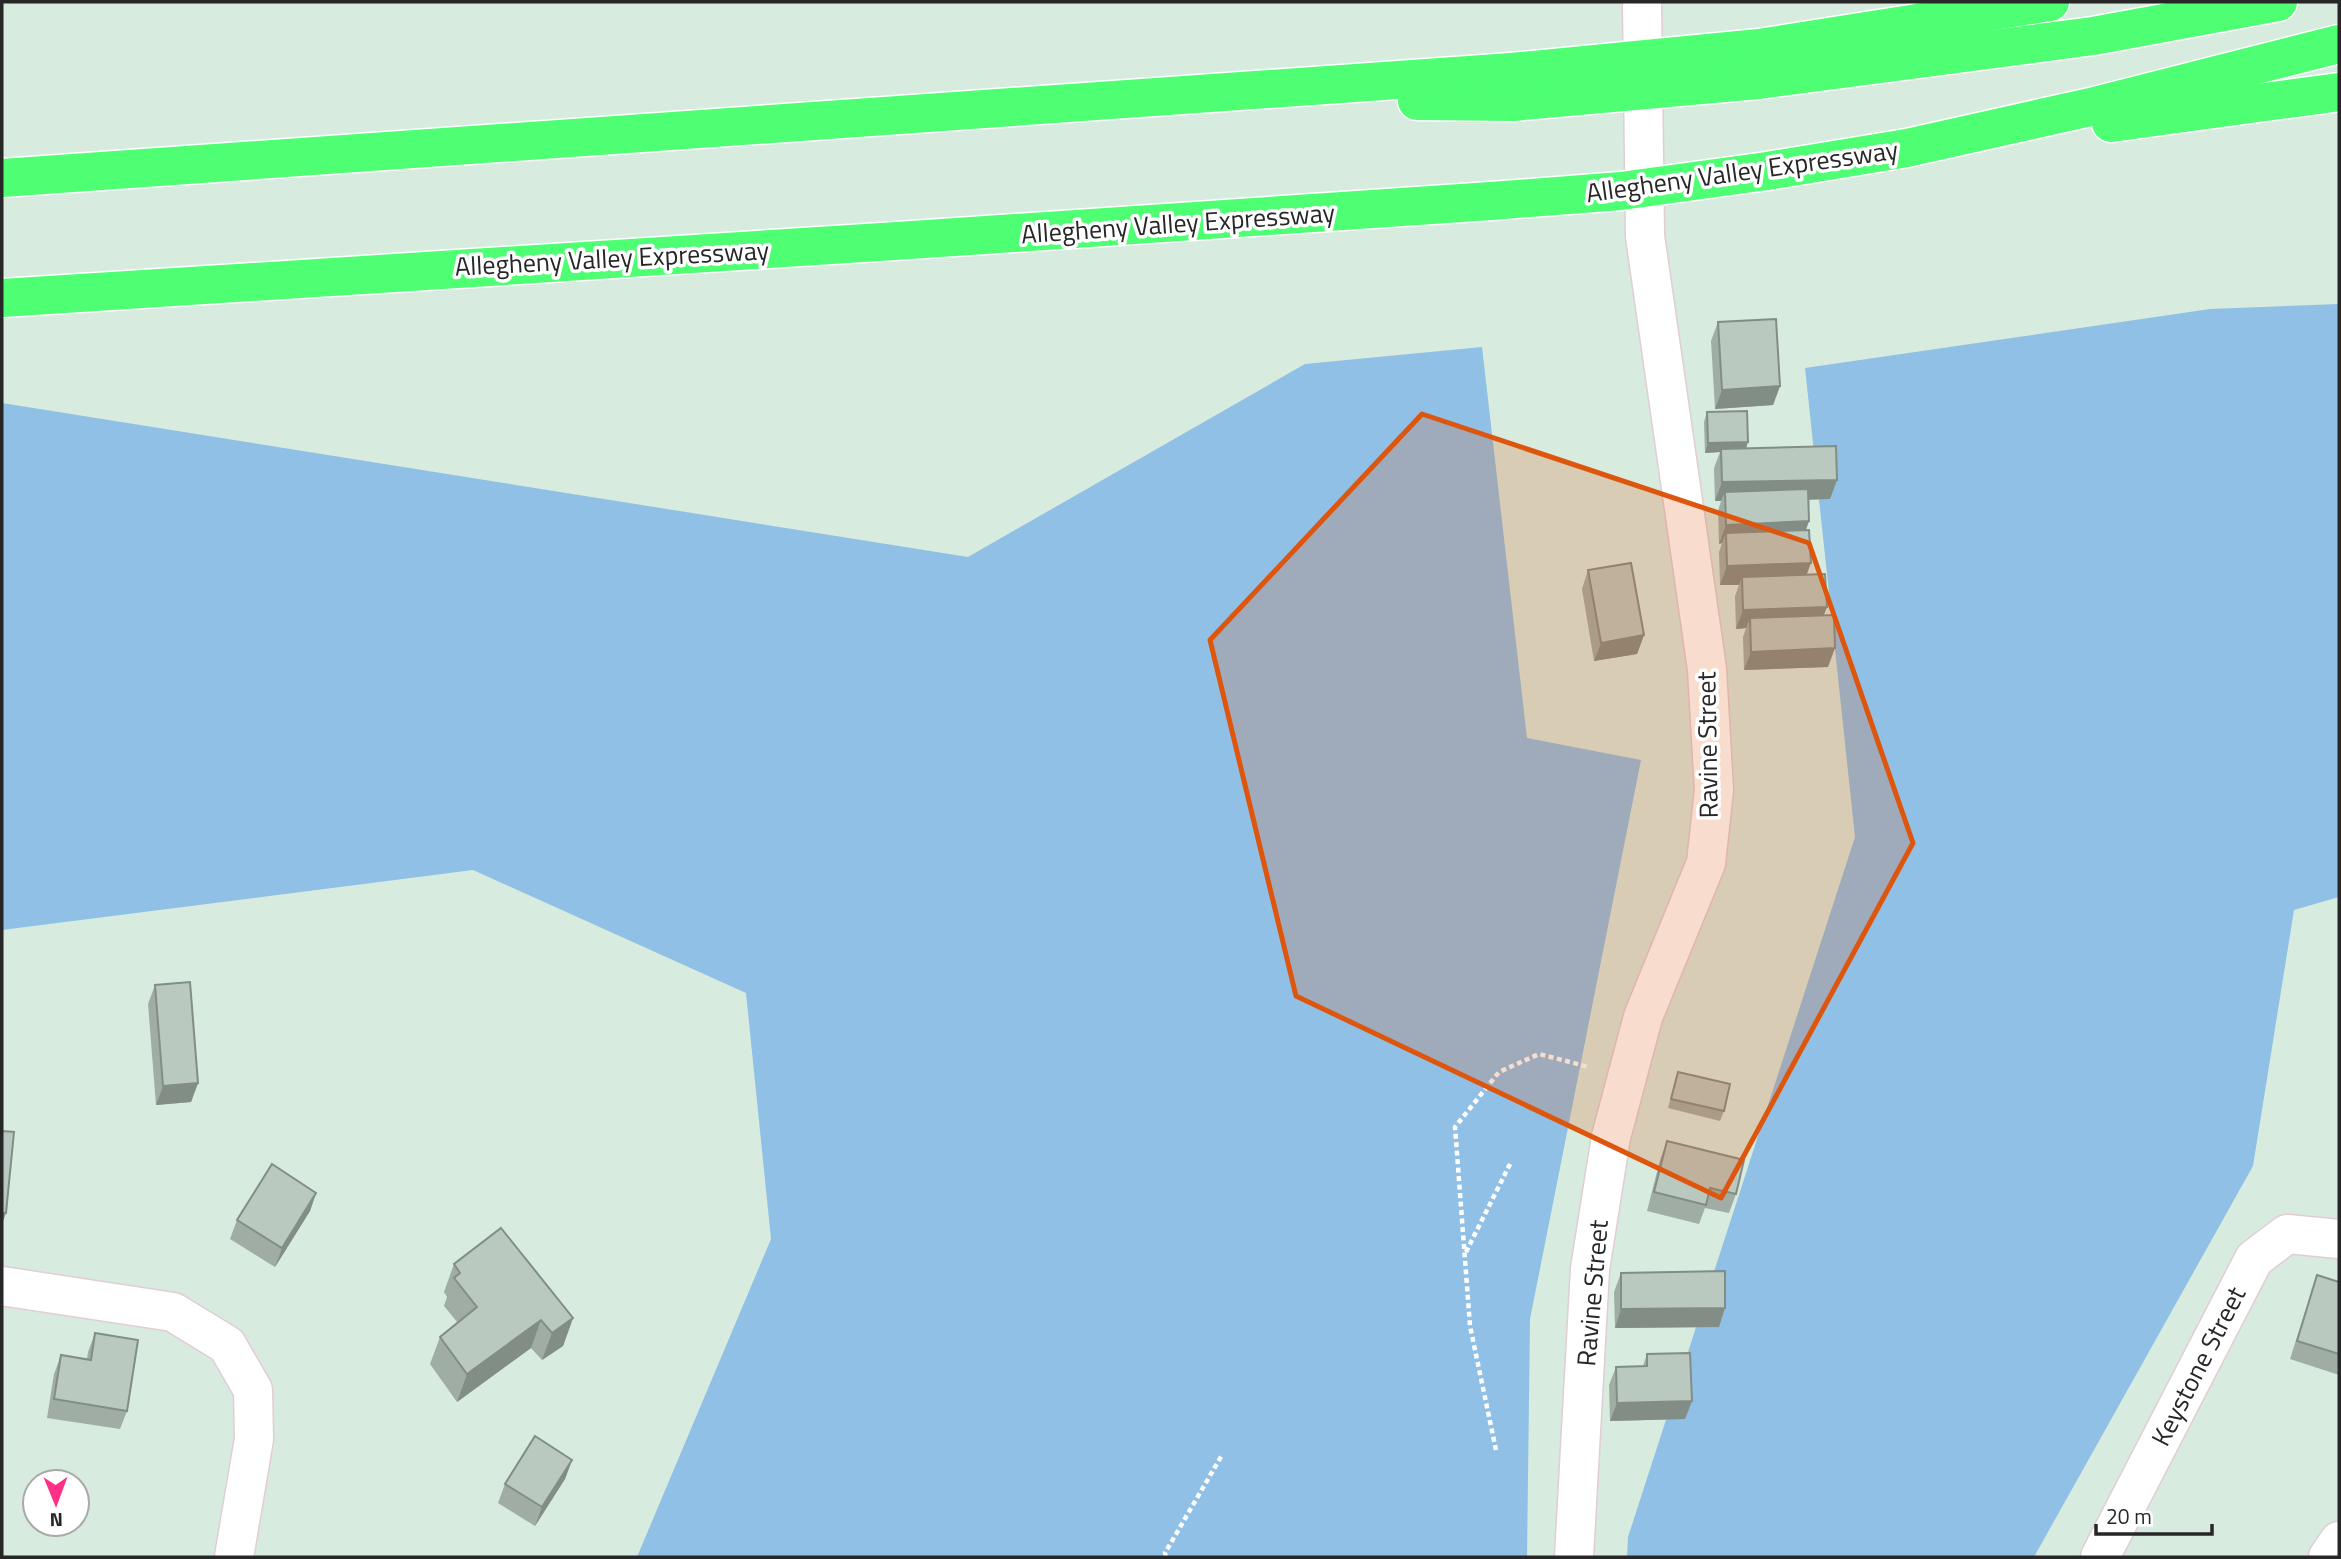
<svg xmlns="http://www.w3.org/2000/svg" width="2341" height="1559" font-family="'Titillium Web',sans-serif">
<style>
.green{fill:#90c0e6}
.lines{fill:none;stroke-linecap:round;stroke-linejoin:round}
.street-casing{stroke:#e2cdd5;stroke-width:41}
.secondary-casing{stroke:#e2cdd5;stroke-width:41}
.highway-casing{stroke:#fff;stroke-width:41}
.path{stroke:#fff;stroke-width:4.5;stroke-dasharray:5 3.5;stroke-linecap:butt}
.street{stroke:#fff;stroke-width:38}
.secondary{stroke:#fff;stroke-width:38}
.highway{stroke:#4eff73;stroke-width:38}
.highway-bridge-casing{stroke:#fff;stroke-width:41;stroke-linecap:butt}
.highway-bridge{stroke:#4eff73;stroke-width:38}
.wall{fill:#a0ada5}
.shaded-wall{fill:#828d86}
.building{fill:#bac9c0;stroke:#828d86;stroke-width:2}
.marked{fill:#de560d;fill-opacity:0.2;stroke:#de560d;stroke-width:5;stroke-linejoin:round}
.labels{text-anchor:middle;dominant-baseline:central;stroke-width:7;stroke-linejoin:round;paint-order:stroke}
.street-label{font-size:26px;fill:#272727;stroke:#fff}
</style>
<rect width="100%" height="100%" fill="#d7ebde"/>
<g class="green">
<path d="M2339 304V897L2294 910 2253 1166 2034 1557H1627L1628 1537 1855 837 1805 368 2210 309Z"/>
<path d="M1482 347 1527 738 1641 760 1530 1319 1527 1557H637L771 1239 746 993 473 870 2 930V403L968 557 1305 364Z"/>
</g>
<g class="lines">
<defs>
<g id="street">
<path d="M2 1286 173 1312 227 1345 253 1390 254 1439 234 1557"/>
<path d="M2100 1557 2254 1259 2287 1234 2339 1239"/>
<path d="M2328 1557 2339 1541"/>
</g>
<path id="secondary" d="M1574 1557 1590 1269 1611 1137 1643 1017 1706 863 1714 790 1707 669 1645 236 1642 2"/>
<g id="highway">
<path d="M1759 48 2050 2"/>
<path d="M1758 80 2093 36 2278 2"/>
<path d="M1417 101 1513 102"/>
<path d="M2111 123 2339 92"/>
<path d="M1767 171 1907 148 2095 106 2339 44"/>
<path d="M2 178 1511 72"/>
<path d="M2 298C498 263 995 238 1491 201"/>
</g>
</defs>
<use href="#street" class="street-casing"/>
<use href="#secondary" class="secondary-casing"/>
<use href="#highway" class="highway-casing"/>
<g class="path">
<path d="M1466 1252 1511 1162"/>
<path d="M1496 1450 1470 1326 1455 1127 1499 1072 1539 1054 1589 1067"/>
<path d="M1166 1557 1165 1553 1222 1455"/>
</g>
<use href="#street" class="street"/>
<use href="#secondary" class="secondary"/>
<use href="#highway" class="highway"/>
<defs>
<g id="highway-bridge">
<path d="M1511 72 1759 48"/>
<path d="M1513 102 1758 80"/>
<path d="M1491 201 1621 191 1767 171"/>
</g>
</defs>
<use href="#highway-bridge" class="highway-bridge-casing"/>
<use href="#highway-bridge" class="highway-bridge"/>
</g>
<g class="wall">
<path d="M1718 322 1780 386 1773 405 1715 409 1711 341Z"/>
<path d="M1707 412 1746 448 1837 480 1830 499 1808 500 1809 521 1806 530V575L1823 616 1828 667 1744 670 1743 637 1746 628 1736 629 1735 596 1739 585H1720L1719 552 1722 543 1719 544 1718 511 1721 501H1715L1714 468 1720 452 1705 453 1704 422Z"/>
<path d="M1588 570 1644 635 1637 654 1594 661 1582 589Z"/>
<path d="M155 985 198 1083 191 1102 156 1105 148 1004Z"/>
<path d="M1678 1072 1724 1111 1720 1121 1668 1108Z"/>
<path d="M1667 1141 1736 1194 1729 1213 1705 1208 1699 1224 1647 1211 1660 1160Z"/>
<path d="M316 1193 310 1211 275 1267 230 1239 237 1220Z"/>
<path d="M454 1264 573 1318 563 1346 542 1360 531 1348 457 1402 430 1364 440 1337 458 1323 444 1306 447 1297 444 1292Z"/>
<path d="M1621 1273 1719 1327 1615 1328 1614 1292Z"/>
<path d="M2317 1275 2339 1282V1375L2290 1359Z"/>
<path d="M95 1333 127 1411 120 1429 47 1418 54 1374 61 1355 87 1359 88 1352Z"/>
<path d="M1647 1354 1692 1401 1685 1419 1610 1421 1609 1385 1616 1367 1643 1366Z"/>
<path d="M572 1460 565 1479 535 1526 498 1503 505 1484Z"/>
</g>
<g class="shaded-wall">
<path d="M1780 386 1773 405 1715 409 1722 390Z"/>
<path d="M1748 442 1745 452 1721 449 1720 452 1705 453 1708 443Z"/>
<path d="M1837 480 1830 499 1725 501V492L1721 501H1715L1722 482Z"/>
<path d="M1809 521 1802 540 1726 533 1722 543 1719 544 1726 525Z"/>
<path d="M1811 563 1804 582 1742 577 1739 585H1720L1727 566Z"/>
<path d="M1827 607 1820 625 1750 618 1746 628 1736 629 1743 610Z"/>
<path d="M1644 635 1637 654 1594 661 1601 643Z"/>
<path d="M1835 648 1828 667 1744 670 1751 652Z"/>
<path d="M198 1083 191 1102 156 1105 163 1086Z"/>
<path d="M316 1193 310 1211 275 1267 282 1248Z"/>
<path d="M2 1213H6L2 1224Z"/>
<path d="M1725 1308 1719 1327 1615 1328 1621 1309Z"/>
<path d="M573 1318 563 1346 542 1360 552 1333Z"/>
<path d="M541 1320 531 1348 457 1402 467 1374Z"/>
<path d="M1692 1401 1685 1419 1610 1421 1617 1403Z"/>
<path d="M572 1460 565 1479 535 1526 542 1507Z"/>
</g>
<g class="building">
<path d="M1776 319 1780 386 1722 390 1718 322Z"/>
<path d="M1747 411 1748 442 1708 443 1707 412Z"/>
<path d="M1836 446 1837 480 1722 482 1721 449Z"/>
<path d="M1808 489 1809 521 1726 525 1725 492Z"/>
<path d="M1809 530 1811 563 1727 566 1726 533Z"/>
<path d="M1631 563 1644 635 1601 643 1588 570Z"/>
<path d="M1825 574 1827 607 1743 610 1742 577Z"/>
<path d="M1834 615 1835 648 1751 652 1750 618Z"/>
<path d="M190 982 198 1083 163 1086 155 985Z"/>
<path d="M1678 1072 1730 1084 1724 1111 1671 1099Z"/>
<path d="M2 1131 14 1132 6 1213H2Z"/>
<path d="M1667 1141 1744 1160 1736 1194 1710 1188 1706 1205 1654 1192Z"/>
<path d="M272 1164 316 1193 282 1248 237 1220Z"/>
<path d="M501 1228 573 1318 552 1333 541 1320 467 1374 440 1337 477 1307 454 1278 460 1273 454 1264Z"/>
<path d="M1725 1271V1308L1621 1309V1273Z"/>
<path d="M2317 1275 2339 1282V1354L2297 1341Z"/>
<path d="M95 1333 138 1340 127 1411 54 1399 61 1355 91 1360Z"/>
<path d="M1690 1353 1692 1401 1617 1403 1616 1367 1647 1366V1354Z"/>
<path d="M535 1436 572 1460 542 1507 505 1484Z"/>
</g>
<path class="marked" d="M1422 414 1809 543 1913 843 1721 1198 1296 996 1210 640Z"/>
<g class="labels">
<g class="street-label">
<text transform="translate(1742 171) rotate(-8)">Allegheny Valley Expressway</text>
<text transform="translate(1178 223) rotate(-4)">Allegheny Valley Expressway</text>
<text transform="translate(612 258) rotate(-3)">Allegheny Valley Expressway</text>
<text transform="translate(1707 745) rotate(-91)">Ravine Street</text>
<text transform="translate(1592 1293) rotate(-85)">Ravine Street</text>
<text transform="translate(2198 1366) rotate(-63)">Keystone Street</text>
</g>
</g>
<rect width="2341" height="1559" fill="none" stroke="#272727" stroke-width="7"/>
<g transform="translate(56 1503) rotate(179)"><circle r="33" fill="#ffffff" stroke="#a9a9a9" stroke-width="2"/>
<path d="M0-5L12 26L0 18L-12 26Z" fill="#ff3085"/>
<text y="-10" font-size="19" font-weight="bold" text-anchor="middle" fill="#272727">N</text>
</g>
<path d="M2096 1524v10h116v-10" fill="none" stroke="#272727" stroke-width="3.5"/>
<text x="2106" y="1524" font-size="21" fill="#272727" stroke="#ffffff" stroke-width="5" paint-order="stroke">20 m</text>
</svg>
